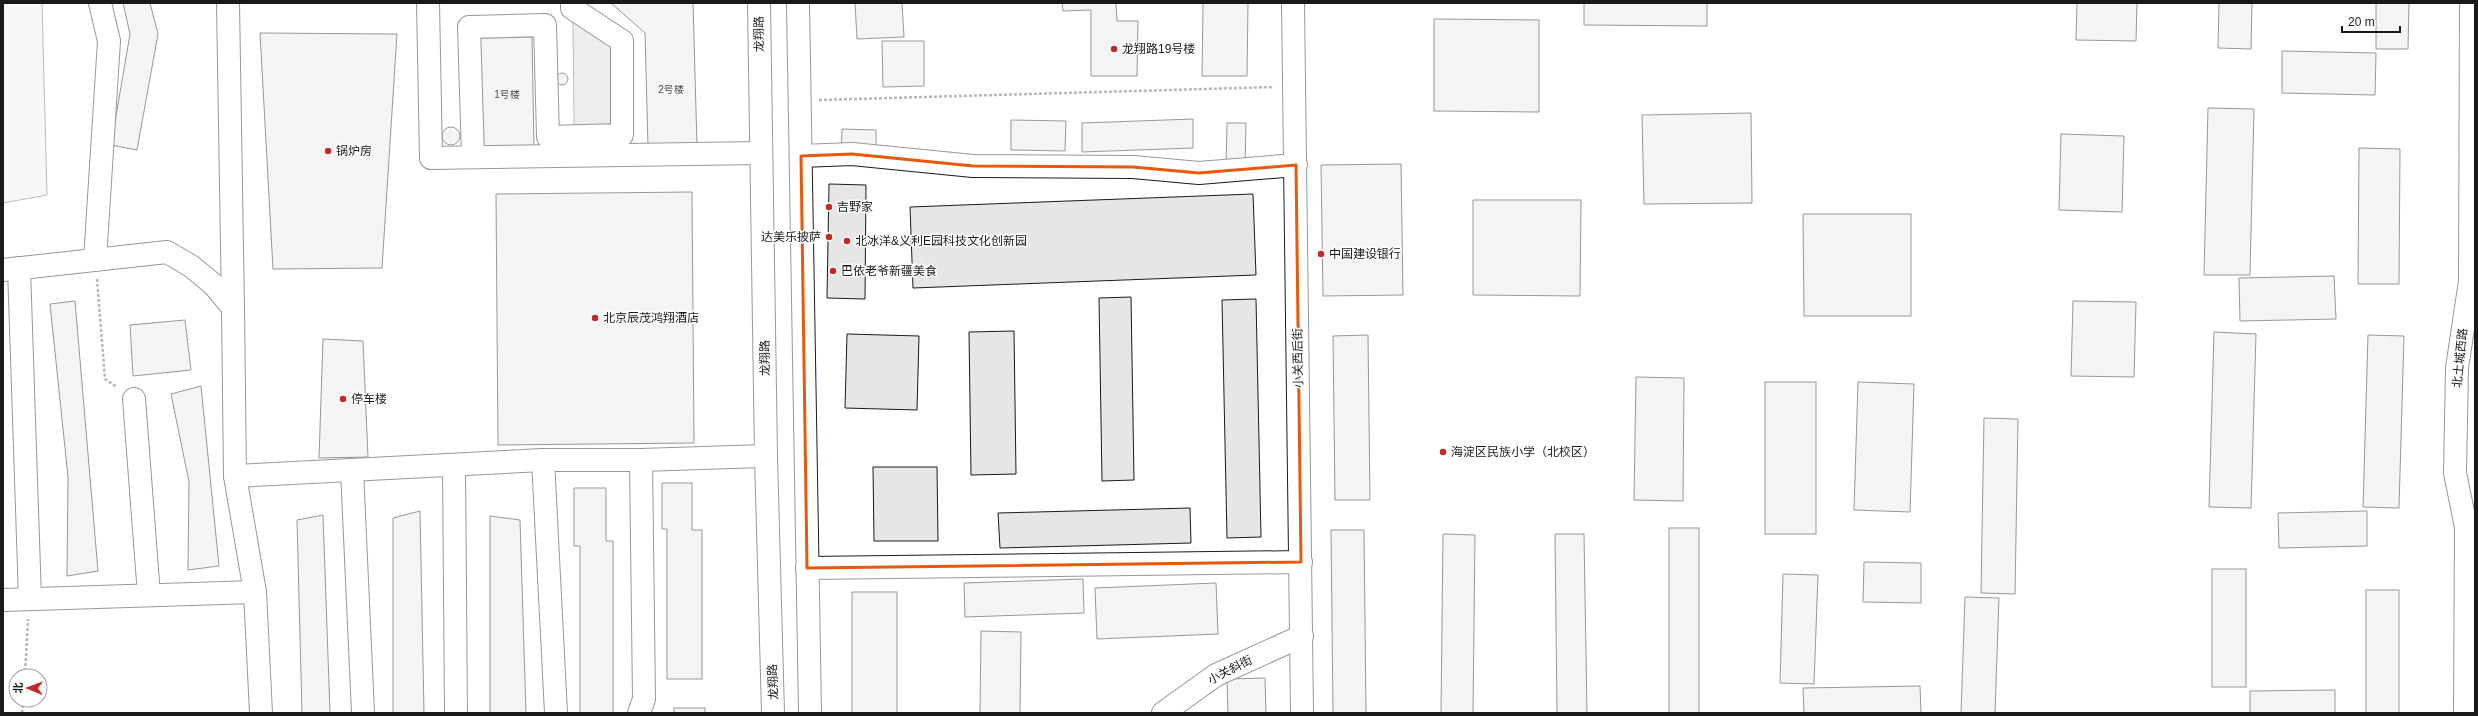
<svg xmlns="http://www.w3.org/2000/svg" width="2478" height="716" font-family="Helvetica,'Noto Sans SC',sans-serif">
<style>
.built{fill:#ededed;stroke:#6a6a6a}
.water{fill:#d7d7d7;stroke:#6a6a6a}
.building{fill:#e6e6e6;stroke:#1a1a1a}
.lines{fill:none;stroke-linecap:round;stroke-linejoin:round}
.minor-casing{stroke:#1a1a1a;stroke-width:24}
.path{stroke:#5f5f5f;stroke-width:2.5;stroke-dasharray:3 2;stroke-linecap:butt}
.minor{stroke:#fff;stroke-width:22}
.marked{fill:none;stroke:#e8590c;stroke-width:3;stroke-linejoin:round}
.poi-dot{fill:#c62828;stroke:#fff;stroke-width:1.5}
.labels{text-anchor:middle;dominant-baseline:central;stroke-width:3;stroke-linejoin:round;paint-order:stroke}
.number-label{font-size:10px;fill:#4d4d4d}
.street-label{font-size:12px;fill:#1a1a1a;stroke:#fff}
.poi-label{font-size:12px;fill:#1a1a1a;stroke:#fff;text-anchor:start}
</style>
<rect width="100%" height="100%" fill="#fff"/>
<path class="built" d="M3 3H42L47 195 3 203Z"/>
<path class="water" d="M573 22 613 48 612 124 574 125Z"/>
<g class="building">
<path d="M123 3H150L158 34 137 150 111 145 130 34Z"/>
<path d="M611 3H693L697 146 648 147 645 33Z"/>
<path d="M855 3H902L904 37 857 39Z"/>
<path d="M1062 3H1116L1117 21H1138L1137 76H1091V10L1063 11Z"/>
<path d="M1203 3H1248L1247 76H1202Z"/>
<path d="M1584 3H1707V26L1584 25Z"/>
<path d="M2077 3H2137L2136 41 2076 40Z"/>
<path d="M2219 3H2252L2251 49 2218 48Z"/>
<path d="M2376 3H2409L2408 49H2376Z"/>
<path d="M1434 19 1539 20V112L1434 111Z"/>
<path d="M260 33 397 34 382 268 273 269Z"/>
<path d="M532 37 534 149 482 150 480 38Z"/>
<path d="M882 41H924V86L883 87Z"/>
<path d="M2282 51 2376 53 2375 95 2282 93Z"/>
<circle cx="562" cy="79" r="6"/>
<path d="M2208 108 2254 109 2250 275H2204Z"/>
<path d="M1751 113 1752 203 1644 204 1642 115Z"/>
<path d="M1193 119V148L1082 152V123Z"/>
<path d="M1011 120 1066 121 1065 151 1011 150Z"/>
<path d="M1227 123H1246L1245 167H1226Z"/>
<circle cx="451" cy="136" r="9"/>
<path d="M842 129 876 130V154H841Z"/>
<path d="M2061 134 2124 136 2122 212 2059 210Z"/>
<path d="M2359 148 2400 149 2399 284H2358Z"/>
<path d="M1401 164 1403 295 1323 296 1321 165Z"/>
<path d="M829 184 866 185 865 299 827 298Z"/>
<path d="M692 192 694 443 498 445 496 194Z"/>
<path d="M1253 194 1256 275 913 288 910 207Z"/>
<path d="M1473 200H1581L1580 296 1473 295Z"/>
<path d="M1803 214H1911V316H1804Z"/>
<path d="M2334 276 2336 319 2240 321 2239 278Z"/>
<path d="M1131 297 1134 480 1102 481 1099 298Z"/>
<path d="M1256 299 1261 537 1227 538 1222 300Z"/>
<path d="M75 301 98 571 67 576 68 477 50 304Z"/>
<path d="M2073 301 2136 302 2134 377 2071 376Z"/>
<path d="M185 320 191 370 133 376 130 325Z"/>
<path d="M1014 331 1016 474 971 475 969 332Z"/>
<path d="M2214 332 2256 334 2251 508 2209 507Z"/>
<path d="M847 334 919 336 917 410 845 408Z"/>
<path d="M1368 335 1370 500H1335L1333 336Z"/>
<path d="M2368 335 2404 336 2399 508 2363 507Z"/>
<path d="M323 339 363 341 368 457 319 458Z"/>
<path d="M1636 377 1684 378 1683 501 1634 500Z"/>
<rect x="1765" y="382" width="51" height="152"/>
<path d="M1858 382 1914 384 1910 512 1854 510Z"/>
<path d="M201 386 219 566 188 570 189 482 171 394Z"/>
<path d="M1984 418 2018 419 2015 594 1981 593Z"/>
<path d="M873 467H937L938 541H874Z"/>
<path d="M662 483H692V530H702V679H667V529H662Z"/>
<path d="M574 488H606V541H613V713H580V546H574Z"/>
<path d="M1190 508 1191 543 1000 548 998 513Z"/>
<path d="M420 511 424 713H393V518Z"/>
<path d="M2367 511V546L2279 548 2278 513Z"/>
<path d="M323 515 330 713H302L297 520Z"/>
<path d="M490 516 520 520 526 713H490Z"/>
<rect x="1669" y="528" width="30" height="185"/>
<path d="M1331 530H1364L1366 713H1333Z"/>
<path d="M1443 534 1475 535 1473 713H1441Z"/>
<path d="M1555 534H1584L1587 713H1557Z"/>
<path d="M1864 562 1921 563V603L1863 602Z"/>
<rect x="2212" y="569" width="34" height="118"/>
<path d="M1783 574 1818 575 1814 684 1780 683Z"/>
<path d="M1083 579 1084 613 965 617 964 583Z"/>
<path d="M1216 583 1218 634 1097 639 1095 588Z"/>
<rect x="2366" y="590" width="33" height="123"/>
<rect x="852" y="592" width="45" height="121"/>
<path d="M1965 597 1999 598 1995 713H1961Z"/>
<path d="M981 631 1021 632 1020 713H980Z"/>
<path d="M1265 678 1266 713H1228L1227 679Z"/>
<path d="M1920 686 1921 713H1804L1803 688Z"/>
<path d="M2335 690V713H2250V691Z"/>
<rect x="674" y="708" width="31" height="5"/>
</g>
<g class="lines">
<defs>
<g id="minor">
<path d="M228 3 233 308"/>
<path d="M428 3 431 158 761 153"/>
<path d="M759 3 766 456 773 713"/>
<path d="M798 3 810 713"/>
<path d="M1293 3 1302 713"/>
<path d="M801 156 852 154 973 166 1133 167 1199 173 1296 165"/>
<path d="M473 157 469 27 545 25 548 137 622 135V41L572 8V3"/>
<path d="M95 260 109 41 100 3"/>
<path d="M19 268 30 599"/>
<path d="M3 270 167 252 191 266 214 285 233 308 235 476 255 592 261 713"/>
<path d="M134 399 149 595"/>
<path d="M543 460 556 713"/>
<path d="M641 460 766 456"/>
<path d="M454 465 456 713"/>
<path d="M352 470 363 713"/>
<path d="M235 476 543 460H641L644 699 639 713"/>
<path d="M807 568 1301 562"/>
<path d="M3 600 255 592"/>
<path d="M1163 713 1216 675 1302 636"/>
<path d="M2465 713 2466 527 2455 473 2457 368 2470 281 2471 3"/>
</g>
</defs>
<use href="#minor" class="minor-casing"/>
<g class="path">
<path d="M819 100 1274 87"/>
<path d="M97 279 105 379 117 387"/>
<path d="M25 676 28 619"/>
<path d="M22 713 23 700"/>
</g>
<use href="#minor" class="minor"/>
</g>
<path d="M0 0H2478V716H0ZM852 154 973 166 1133 167 1199 173 1296 165 1301 562 807 568 801 156Z" fill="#fff" fill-opacity=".55" fill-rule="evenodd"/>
<path class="marked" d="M852 154 973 166 1133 167 1199 173 1296 165 1301 562 807 568 801 156Z"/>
<g class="poi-dot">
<circle cx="1114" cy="49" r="4"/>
<circle cx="328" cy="151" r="4"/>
<circle cx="829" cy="207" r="4"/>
<circle cx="829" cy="237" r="4"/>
<circle cx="847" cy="241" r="4"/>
<circle cx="1321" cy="254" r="4"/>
<circle cx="833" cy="271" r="4"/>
<circle cx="595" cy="318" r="4"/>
<circle cx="343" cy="399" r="4"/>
<circle cx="1443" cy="452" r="4"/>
</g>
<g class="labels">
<g class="number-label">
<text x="671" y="89">2号楼</text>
<text x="507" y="94">1号楼</text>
</g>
<g class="street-label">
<text transform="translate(759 34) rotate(-91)">龙翔路</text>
<text transform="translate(765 358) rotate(-91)">龙翔路</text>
<text transform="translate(1298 358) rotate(-91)">小关西后街</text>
<text transform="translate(2460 358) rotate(-84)">北土城西路</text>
<text transform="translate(1230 670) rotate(-27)">小关斜街</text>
<text transform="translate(773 682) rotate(-92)">龙翔路</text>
</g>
<g class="poi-label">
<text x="1122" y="49">龙翔路19号楼</text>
<text x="336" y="151">锅炉房</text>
<text x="837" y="207">吉野家</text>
<text x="821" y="237" text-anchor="end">达美乐披萨</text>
<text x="855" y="241">北冰洋&amp;义利E园科技文化创新园</text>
<text x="1329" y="254">中国建设银行</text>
<text x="841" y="271">巴依老爷新疆美食</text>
<text x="603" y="318">北京辰茂鸿翔酒店</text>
<text x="351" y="399">停车楼</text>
<text x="1451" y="452">海淀区民族小学（北校区）</text>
</g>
</g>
<rect width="2478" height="716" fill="none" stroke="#1a1a1a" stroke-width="8"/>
<g transform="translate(28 688) rotate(271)"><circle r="19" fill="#ffffff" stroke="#a3a3a3"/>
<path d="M0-3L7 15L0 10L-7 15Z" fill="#c62828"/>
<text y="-6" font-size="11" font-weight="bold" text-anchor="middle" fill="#1a1a1a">北</text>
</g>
<path d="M2342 26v6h58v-6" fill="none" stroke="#1a1a1a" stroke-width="2"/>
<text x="2348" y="26" font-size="12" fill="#1a1a1a" stroke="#ffffff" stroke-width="3" paint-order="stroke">20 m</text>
</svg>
